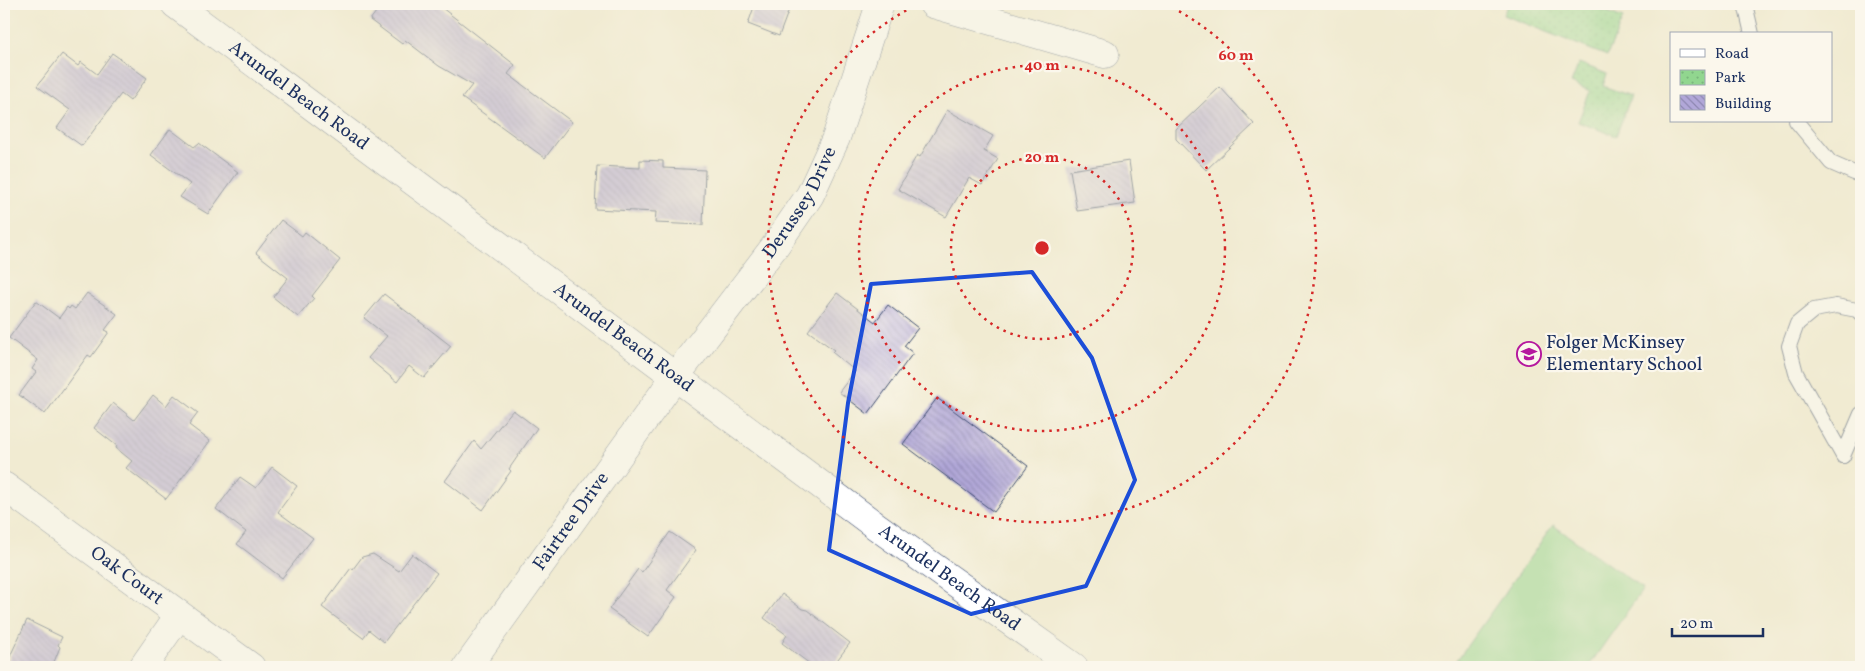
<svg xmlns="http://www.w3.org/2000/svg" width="1865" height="671" font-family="Vollkorn,serif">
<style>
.green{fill:#91d68f;stroke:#568276}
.park{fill:url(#park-dots);stroke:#568276}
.building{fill:url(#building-back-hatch)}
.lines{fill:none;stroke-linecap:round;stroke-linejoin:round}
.service-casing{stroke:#3b4b6f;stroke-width:16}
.minor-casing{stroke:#3b4b6f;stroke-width:29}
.tertiary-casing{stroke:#3b4b6f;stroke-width:29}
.service{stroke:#fff;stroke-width:14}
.minor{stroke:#fff;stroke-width:28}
.tertiary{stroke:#fff;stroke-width:28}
.marked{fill:none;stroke:#1d4ed8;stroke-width:4;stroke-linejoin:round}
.ring{fill:none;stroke:#d62828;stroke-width:2.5;stroke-dasharray:2.5 5}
.labels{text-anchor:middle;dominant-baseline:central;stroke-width:4.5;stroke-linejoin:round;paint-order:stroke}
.street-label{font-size:19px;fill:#1b2f5e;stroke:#fbf7ec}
.poi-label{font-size:19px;fill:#1b2f5e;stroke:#fbf7ec;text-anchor:start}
.centre{fill:#d62828;stroke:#fbf7ec;stroke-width:2.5}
.ring-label{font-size:15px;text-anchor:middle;font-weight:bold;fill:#d62828;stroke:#fbf7ec;stroke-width:4.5;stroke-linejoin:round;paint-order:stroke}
</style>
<defs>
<pattern id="park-dots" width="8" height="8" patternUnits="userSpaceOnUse" patternTransform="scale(1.25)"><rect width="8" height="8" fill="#91d68f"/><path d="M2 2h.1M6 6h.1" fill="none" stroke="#7cb87e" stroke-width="1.8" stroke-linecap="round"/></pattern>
<pattern id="building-back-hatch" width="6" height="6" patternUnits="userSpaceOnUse" patternTransform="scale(1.25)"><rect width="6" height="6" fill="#b1a7d8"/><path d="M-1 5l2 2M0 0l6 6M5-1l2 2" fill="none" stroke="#8f88b2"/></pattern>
</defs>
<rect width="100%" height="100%" fill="#fbf7ec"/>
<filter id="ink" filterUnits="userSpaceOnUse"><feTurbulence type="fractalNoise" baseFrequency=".02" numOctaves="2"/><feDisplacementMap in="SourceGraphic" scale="10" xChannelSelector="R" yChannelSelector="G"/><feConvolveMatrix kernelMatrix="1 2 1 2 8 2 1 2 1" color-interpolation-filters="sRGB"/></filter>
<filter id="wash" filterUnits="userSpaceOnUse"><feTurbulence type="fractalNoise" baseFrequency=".0096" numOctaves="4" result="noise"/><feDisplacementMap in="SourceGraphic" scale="20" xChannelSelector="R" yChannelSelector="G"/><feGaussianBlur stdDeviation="1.12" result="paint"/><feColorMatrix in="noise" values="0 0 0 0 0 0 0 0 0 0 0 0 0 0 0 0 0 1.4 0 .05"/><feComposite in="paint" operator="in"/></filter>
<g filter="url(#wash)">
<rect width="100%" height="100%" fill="#f1ebd2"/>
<path class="green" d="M1553 525 1643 589 1588 667H1452Z"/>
<g class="park">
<path d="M1508 4H1588L1623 18 1607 56 1503 15Z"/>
<path d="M1579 63 1607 74 1603 86 1631 96 1616 136 1578 122 1590 91 1571 83Z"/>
</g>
<g id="blocks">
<g class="building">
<path d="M382 4H437L515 65 508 74 572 122 545 158 462 98 472 85 439 66 405 40 402 44 370 20Z"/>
<path d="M755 4H791L779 36 748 24Z"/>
<path d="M112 53 147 78 130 101 121 94 82 146 57 128 70 110 37 86 62 54 78 66 81 62 97 74Z"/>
<path d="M1220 87 1254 124 1206 170 1176 139V129Z"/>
<path d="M947 110 993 136 984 151 998 159 982 185 969 178 946 217 898 189 917 155 920 157Z"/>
<path d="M170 129 194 147 199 143 238 172 208 214 180 197 190 184 151 155Z"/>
<path d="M640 160 663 161V168L705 170 703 225 655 223 656 212 595 209 597 166 640 168Z"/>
<path d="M1129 161 1135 203 1077 211 1070 170Z"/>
<path d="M281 220 302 236 305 232 340 260 312 296 314 298 298 317 273 297 288 278 256 253Z"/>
<path d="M87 293 117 314 105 330 109 332 91 357 88 355 45 414 19 395 36 372 32 369 38 360 9 338 36 301 59 318 67 307 69 309 71 306 75 309Z"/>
<path d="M837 293 875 322 888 305 918 328 904 346 913 353 868 414 839 392 855 371 832 352 834 350 808 331Z"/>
<path d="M384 294 451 346 424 378 409 366 397 382 368 358 387 336 364 318Z"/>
<path d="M153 395 166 406 174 395 198 413 189 425 210 441 166 499 126 468 132 461 116 448 117 446 94 428 113 403 134 420Z"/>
<path d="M937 398 1028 466 994 512 903 444Z"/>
<path d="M513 410 537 428 509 469 511 471 483 510 445 481 474 441 481 449Z"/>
<path d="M272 467 297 486 278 512 313 538 282 578 237 544 246 532 216 509 240 477 256 488Z"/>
<path d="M670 532 696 550 667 590 676 597 648 637 609 609 638 569 642 572Z"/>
<path d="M373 554 399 571 412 554 437 573 384 642 369 630 363 638 322 607 351 568 353 569 362 557Z"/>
<path d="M782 594 802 609 807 610 850 643 832 667H814L782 643 787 635 764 618Z"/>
<path d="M27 620 62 637 58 645 60 647 52 667H5Z"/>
</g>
</g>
</g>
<g filter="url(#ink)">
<use href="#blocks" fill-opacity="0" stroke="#3b4b6f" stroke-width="1"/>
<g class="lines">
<defs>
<g id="service">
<path d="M1745 4 1752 34"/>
<path d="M1796 121 1831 163 1854 173 1861 174"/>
<path d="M1843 456 1796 373 1789 346 1797 324 1814 310 1836 306 1857 310 1861 314"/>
<path d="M1843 456 1861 414"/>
</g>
<g id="minor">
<path d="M933 4 1105 54"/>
<path id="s1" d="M4 486 251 667"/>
<path d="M143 667 179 615"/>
<path id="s2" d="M467 667 675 377 775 246 810 195 836 138 880 4"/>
</g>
<g id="tertiary">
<path id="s3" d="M175 4 876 526 1074 667"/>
</g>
</defs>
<use href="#service" class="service-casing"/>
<use href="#minor" class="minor-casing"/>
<use href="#tertiary" class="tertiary-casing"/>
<use href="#service" class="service"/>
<use href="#minor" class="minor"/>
<use href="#tertiary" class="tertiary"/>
</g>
</g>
<path d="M0 0H1865V671H0ZM1032 272 1092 358 1135 480 1086 586 971 614 829 550 848 403 871 284Z" fill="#f1ebd2" fill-opacity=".55" fill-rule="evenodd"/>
<path class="marked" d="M1032 272 1092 358 1135 480 1086 586 971 614 829 550 848 403 871 284Z"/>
<g class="ring">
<circle cx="1042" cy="248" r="91"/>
<circle cx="1042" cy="248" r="183"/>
<path d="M1166 4A274 274 0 1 1 918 4"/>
</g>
<defs>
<symbol id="school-ring" viewBox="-11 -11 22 22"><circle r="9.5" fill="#fbf7ec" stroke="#b5179e" stroke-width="1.5"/><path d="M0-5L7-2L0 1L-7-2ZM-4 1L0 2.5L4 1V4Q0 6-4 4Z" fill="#b5179e"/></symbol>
</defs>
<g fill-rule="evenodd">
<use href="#school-ring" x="1515" y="340" width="28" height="28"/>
</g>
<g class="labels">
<g class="street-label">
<text stroke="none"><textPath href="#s3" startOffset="154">Arundel Beach Road</textPath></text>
<text stroke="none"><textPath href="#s2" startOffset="572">Derussey Drive</textPath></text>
<text stroke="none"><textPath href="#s3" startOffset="559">Arundel Beach Road</textPath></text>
<text stroke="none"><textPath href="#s2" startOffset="179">Fairtree Drive</textPath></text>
<text stroke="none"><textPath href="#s1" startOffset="152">Oak Court</textPath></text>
<text stroke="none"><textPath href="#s3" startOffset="964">Arundel Beach Road</textPath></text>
</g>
<g class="poi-label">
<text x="1546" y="343">Folger McKinsey<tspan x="1546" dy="22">Elementary School</tspan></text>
</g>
</g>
<circle cx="1042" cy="248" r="8" class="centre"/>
<g class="ring-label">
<text x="1236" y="60">60 m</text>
<text x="1042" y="70">40 m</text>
<text x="1042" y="162">20 m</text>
</g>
<rect width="1865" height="671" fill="none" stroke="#fbf7ec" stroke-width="20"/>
<rect x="1670" y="32" width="162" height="90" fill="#fbf7ec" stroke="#a1a7b3"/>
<rect x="1680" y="49" width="25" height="8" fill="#ffffff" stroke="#a1a7b3"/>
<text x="1715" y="58" font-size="15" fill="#1b2f5e">Road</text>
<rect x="1680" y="70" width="25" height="15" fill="url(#park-dots)" stroke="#a1a7b3"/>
<text x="1715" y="82" font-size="15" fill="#1b2f5e">Park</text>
<rect x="1680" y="95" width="25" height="15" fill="url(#building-back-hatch)" stroke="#a1a7b3"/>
<text x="1715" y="108" font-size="15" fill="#1b2f5e">Building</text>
<path d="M1672 628v8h91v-8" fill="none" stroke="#1b2f5e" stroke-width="2.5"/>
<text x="1680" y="628" font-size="15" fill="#1b2f5e" stroke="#fbf7ec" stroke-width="4" paint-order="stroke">20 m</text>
</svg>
